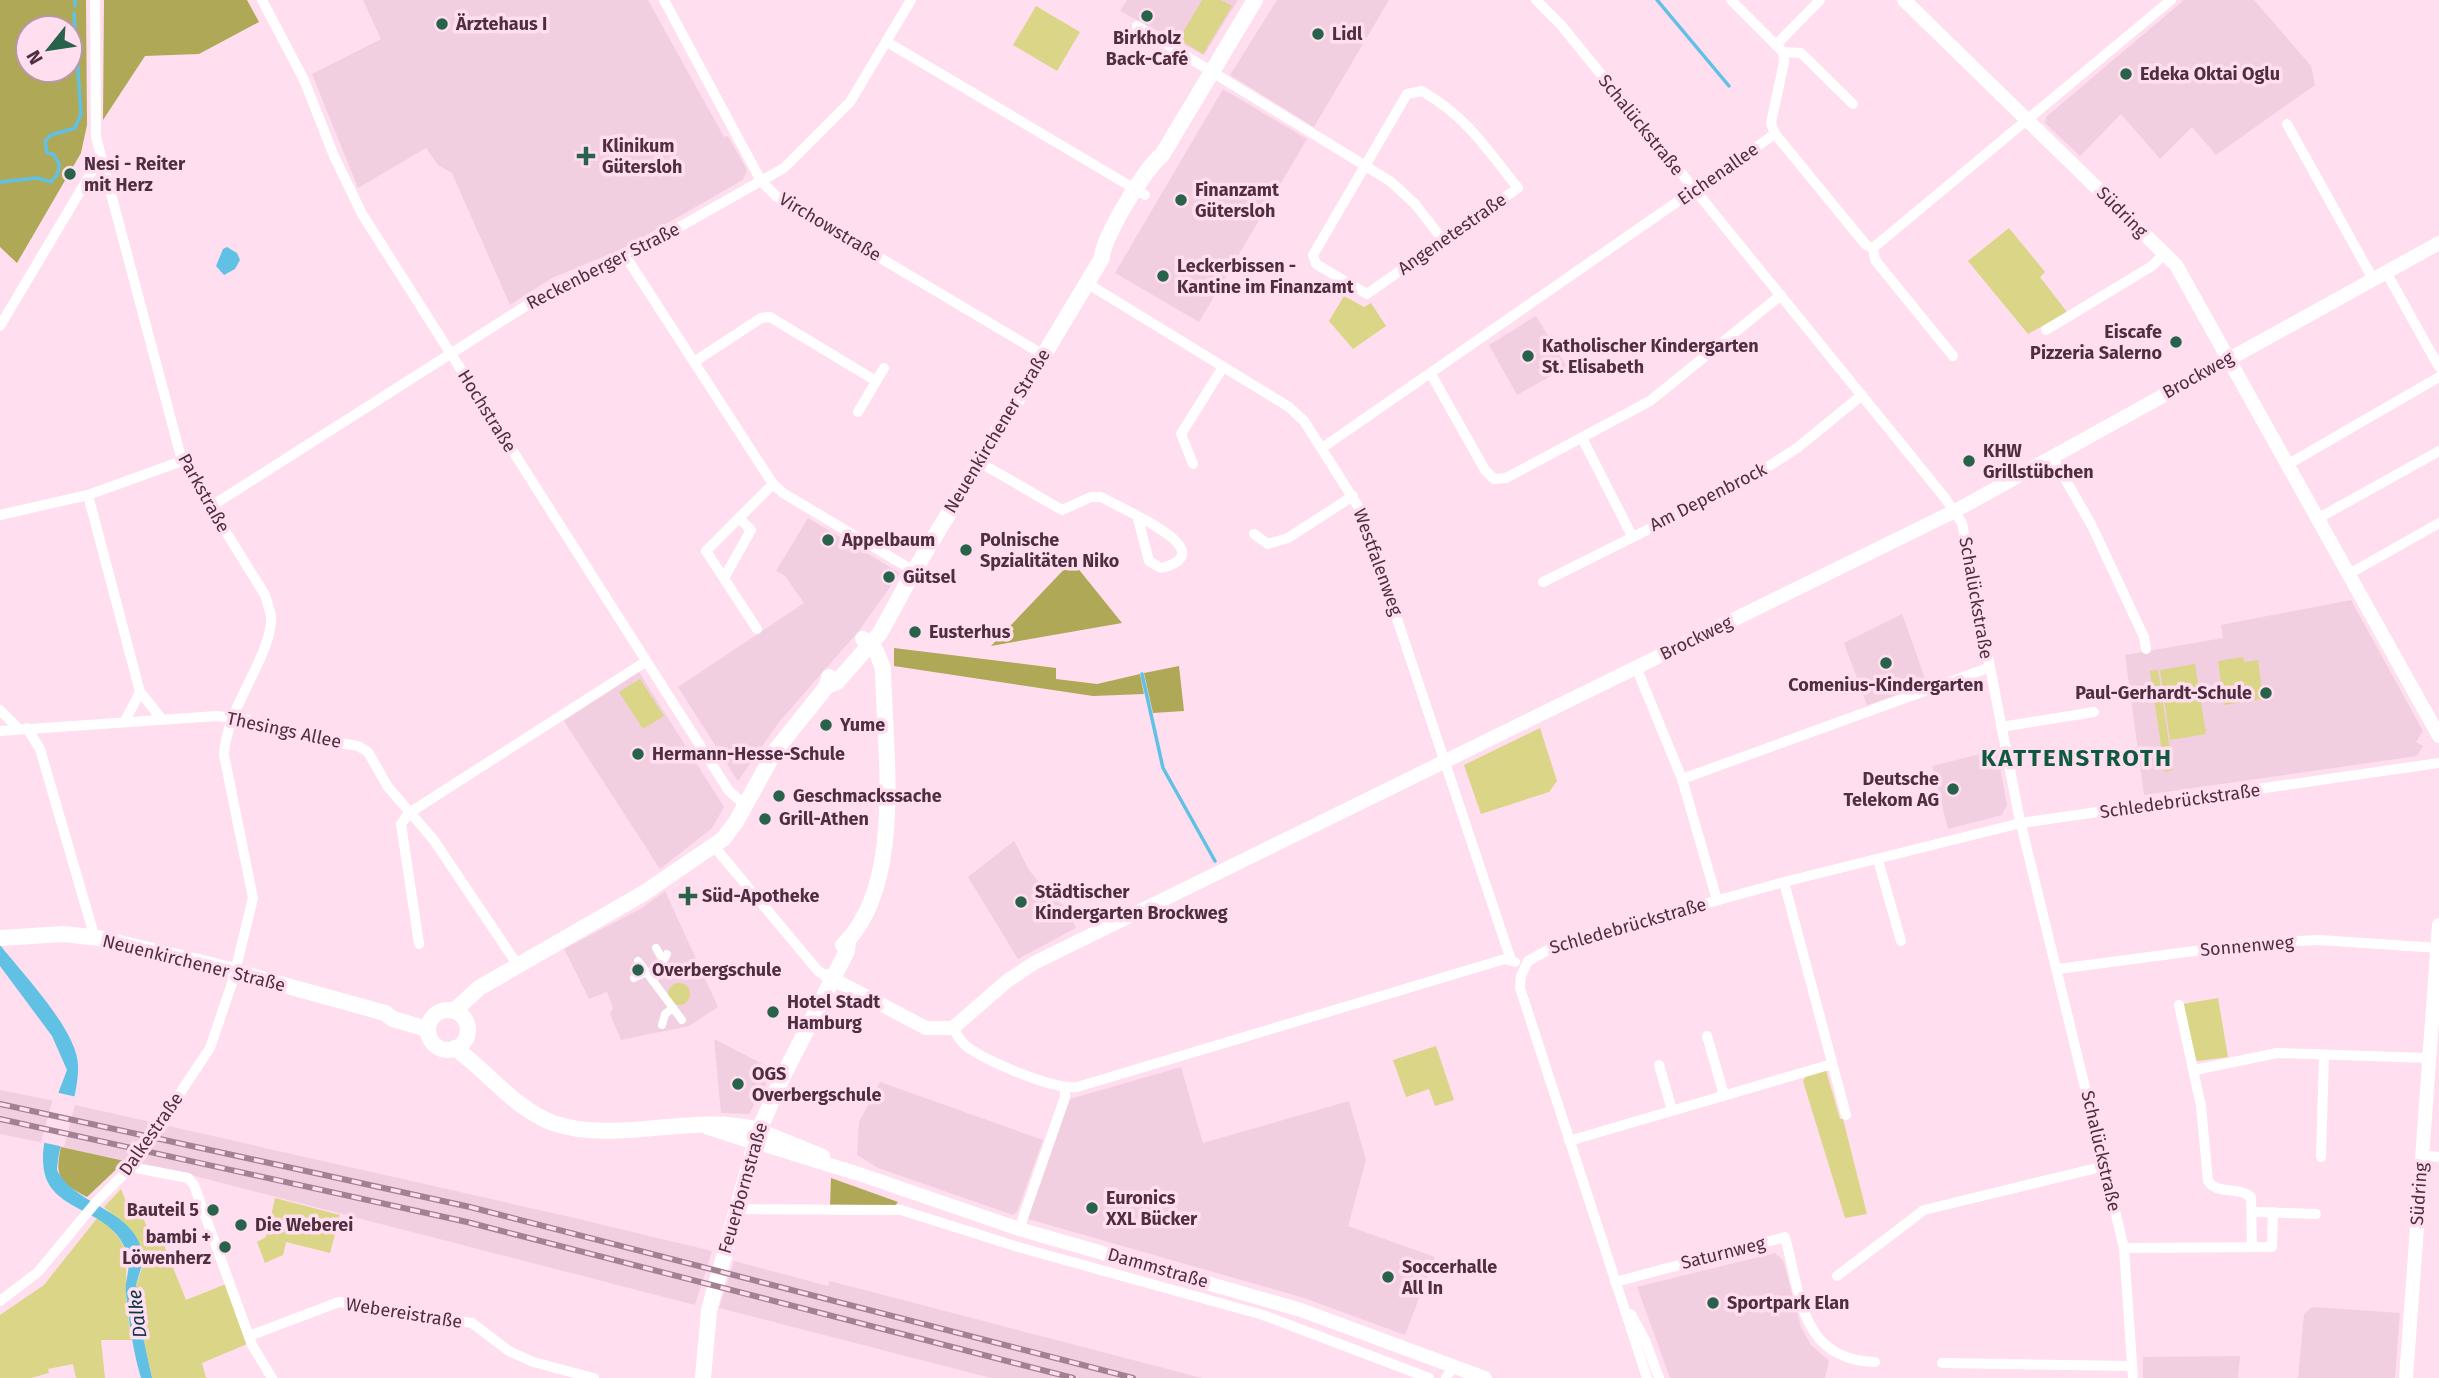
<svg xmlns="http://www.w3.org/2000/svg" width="2439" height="1378" font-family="'Fira Sans',sans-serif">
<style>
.built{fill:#f2cee1}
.green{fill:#dbd587}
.forest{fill:#afa857;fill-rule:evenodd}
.water{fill:#60c1e4}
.pier{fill:#ffdeef}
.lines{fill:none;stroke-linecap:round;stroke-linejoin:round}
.stream{stroke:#60c1e4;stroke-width:3.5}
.pedestrian{stroke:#fff;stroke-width:8}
.minor{stroke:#fff;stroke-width:10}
.tertiary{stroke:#fff;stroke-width:14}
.secondary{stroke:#fff;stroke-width:16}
.rail-casing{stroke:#a28193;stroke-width:6}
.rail{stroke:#ffdeef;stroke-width:3.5;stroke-dasharray:10;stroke-linecap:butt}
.poi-dot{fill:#29624b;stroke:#ffdeef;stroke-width:2.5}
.labels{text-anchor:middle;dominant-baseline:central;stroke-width:7;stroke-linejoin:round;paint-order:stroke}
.poi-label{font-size:18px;font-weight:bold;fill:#4e2e40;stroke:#ffdeef;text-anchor:start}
.street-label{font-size:18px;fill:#4e2e40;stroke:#ffdeef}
.water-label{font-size:19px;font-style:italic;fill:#0a3746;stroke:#ffdeef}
.district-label{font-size:24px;font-weight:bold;letter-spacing:2px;fill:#10583f;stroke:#ffdeef}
</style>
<rect width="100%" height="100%" fill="#ffdeef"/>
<g class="built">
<path d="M363 0H648L724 137 728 136 747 170 743 180 622 249 552 278 510 305 452 173 438 165 426 148 358 188 312 74 381 39Z"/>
<path d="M1127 0H1238L1204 55 1120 11Z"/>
<path d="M1277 0H1389L1314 127 1230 75Z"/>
<path d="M2184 0H2254L2311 66 2315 85 2216 155 2192 127 2160 159 2121 114 2080 156 2045 123 2046 117Z"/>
<path d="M1223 89 1307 139 1199 322 1115 273Z"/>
<path d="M1536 316 1567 367 1517 395 1489 345Z"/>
<path d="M808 518 900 573 858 632 779 722 738 781 678 687 804 603 785 576 776 571Z"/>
<path d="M2351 600 2423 731 2416 742 2423 746 2417 756 2144 795 2125 655 2223 638 2221 625Z"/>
<path d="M1902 614 1927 684 1867 705 1844 643Z"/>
<path d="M639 672 724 807 712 828 660 869 564 721Z"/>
<path d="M1997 750 2007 805 2002 815 1948 829 1932 766Z"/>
<path d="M1014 841 1029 870 1051 897 1066 907 1076 928 1018 959 968 877Z"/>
<path d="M665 891 718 1007 689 1026 621 1040 610 1014 613 1008 607 992 589 999 564 949 642 908Z"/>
<path d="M714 1039 774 1070 749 1114 721 1113Z"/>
<path d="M1181 1067 1203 1143 1349 1101 1366 1160 1348 1226 1435 1257 1405 1335 1304 1298 1028 1219 1070 1099Z"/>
<path d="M880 1082 1043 1140 1017 1212 1013 1215 878 1168 857 1155 859 1122Z"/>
<path d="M0 1090 56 1101 44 1143 0 1134Z"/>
<path d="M71 1104 566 1216 712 1251 695 1305 179 1172 61 1147Z"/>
<path d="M1775 1253 1783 1260 1801 1327 1811 1345 1829 1361 1825 1378H1670L1637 1287Z"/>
<path d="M734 1261 828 1286 830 1281 1202 1378H991L719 1308Z"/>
<path d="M2312 1307 2400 1313 2395 1378H2298L2304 1314Z"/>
<path d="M2240 1356 2238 1378H2143V1357Z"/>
</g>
<g class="green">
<path d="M1202 0H1221L1232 6 1203 54 1179 39Z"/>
<path d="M1036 6 1080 32 1057 71 1013 45Z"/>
<path d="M2009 228 2045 272 2040 277 2067 312 2028 334 1968 261Z"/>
<path d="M1344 296 1364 307 1371 303 1386 326 1353 349 1329 321Z"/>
<path d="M2243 657 2244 662 2258 660 2263 699 2224 705 2218 661Z"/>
<path d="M2195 664 2206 734 2170 740 2160 670Z"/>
<path d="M2158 670 2173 770 2165 772 2150 671Z"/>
<path d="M640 679 664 716 643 729 619 692Z"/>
<path d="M1540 728 1557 781 1549 792 1481 814 1464 765Z"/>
<circle cx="679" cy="994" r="11"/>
<path d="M2218 998 2228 1057 2198 1061 2193 1058 2183 1004Z"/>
<path d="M1436 1046 1454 1100 1435 1106 1429 1089 1406 1097 1393 1060Z"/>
<path d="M1826 1070 1840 1119H1843L1867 1214 1845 1218 1803 1081 1806 1076Z"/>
<path d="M121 1189 129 1209 138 1205 149 1232 154 1231 158 1241 162 1240 186 1300 226 1284 247 1344 202 1363 206 1378H152L140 1323 145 1312 135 1294C135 1284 140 1277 142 1267 147 1239 122 1223 104 1207Z"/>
<path d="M275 1198 340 1215 330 1253 286 1242 283 1255 265 1263 257 1242 266 1237Z"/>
<path d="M98 1217C131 1245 126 1250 126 1290 125 1302 130 1327 132 1340H101L105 1378H76L73 1364 48 1369 49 1373 31 1378H0V1315L44 1285Z"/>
</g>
<g class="forest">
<path d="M0 0H86L87 125 81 153 17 263 0 247ZM28 28H70V70H28Z"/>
<path d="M104 0H247L259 22 199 54 145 56 103 120Z"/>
<path d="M1072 561 1122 623 991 646Z"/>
<path d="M894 648 1056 668V679L1097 684 1140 674 1144 694 1093 696 894 666Z"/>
<path d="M1179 666 1184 711 1153 713 1144 673Z"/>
<path d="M61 1147 125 1161 87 1197C60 1183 54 1177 61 1147Z"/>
<path d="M831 1178 898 1202 894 1207 830 1206Z"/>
</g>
<g class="water">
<path d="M227 247 237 253 240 260 235 269 224 275 216 266 223 249Z"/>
<path d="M0 945C22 973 77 1030 78 1065 79 1101 59 1135 57 1170 74 1205 133 1209 142 1251 145 1267 135 1279 135 1294L145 1309 140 1323 152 1378H141C133 1351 129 1322 126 1294 124 1282 131 1269 128 1257 117 1210 59 1214 46 1178 35 1149 57 1097 67 1070L52 1036 0 966Z"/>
</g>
<path class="pier" d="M55 1092 77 1097 64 1147 41 1142Z"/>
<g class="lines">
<g class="stream">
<path d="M75 0V6"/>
<path d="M1657 0 1729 86"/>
<path d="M0 182 37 178 51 182 58 173 59 163 53 154 47 153 45 141 51 135 75 128 81 114 74 13"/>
<path d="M1142 674 1163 768 1215 861"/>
</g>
<g class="pedestrian">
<path d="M656 948 663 960"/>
<path d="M638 961 682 1020"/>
<path d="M634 978 646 972"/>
<path d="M653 981 667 954"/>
<path d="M662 1025 665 1014 673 1008"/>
</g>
<g class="minor">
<path d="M262 0 304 80 334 156 362 214 729 791 744 804"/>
<path d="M664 0 761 181 776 196 1042 354"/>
<path d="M1536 0 1561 25 1945 498 1962 523 2019 816 2124 1248 2133 1378"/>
<path d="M1731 0 1783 52 1784 62 1771 123 1775 134 1866 245 1873 248"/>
<path d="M1137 26 1390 181 1415 204 1443 240"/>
<path d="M887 42 1145 195"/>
<path d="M1776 45 1820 0"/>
<path d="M1783 52 1801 53 1853 104"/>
<path d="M1422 91C1468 118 1485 147 1518 188L1367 294 1316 264 1313 255 1407 94Z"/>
<path d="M2287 124 2373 279"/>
<path d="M1873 248 2171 0"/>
<path d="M1873 248 1875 260 1953 356"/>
<path d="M626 257 773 484 783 493 914 571"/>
<path d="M2386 272 2439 367"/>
<path d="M1085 282 1289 407 1304 421 1361 511 1511 960"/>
<path d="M0 326 94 168 101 165"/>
<path d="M2046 330 2152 266 2164 254"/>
<path d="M694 362 761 318 770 317 876 381"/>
<path d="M1431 374 1485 470 1494 479 1506 478 1650 401 1781 295"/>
<path d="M858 412 884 368"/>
<path d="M1582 438 1632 536"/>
<path d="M1322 448 1775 134"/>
<path d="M2052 456 2092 526 2144 637 2146 649"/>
<path d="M979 462 1062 510 1091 497H1101C1122 509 1226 552 1161 568L1149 561 1138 519"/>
<path d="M1193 464 1181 434 1223 367"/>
<path d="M2287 465 2439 377"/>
<path d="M88 495 140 692 161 718"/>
<path d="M210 507 557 286 626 257 784 168 850 102 911 0"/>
<path d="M0 515 88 495 182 461"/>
<path d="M2317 519 2439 451"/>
<path d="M1254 534 1268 544 1288 538 1353 496"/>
<path d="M2349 574 2439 523"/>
<path d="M724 578 751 530 739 518"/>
<path d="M1543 582 1749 479 1797 448 1862 395"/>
<path d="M757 629 706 551 773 484"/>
<path d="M1636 667 1682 779 1717 900"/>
<path d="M0 710 19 729"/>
<path d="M125 721 140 692"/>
<path d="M2001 727 2094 712"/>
<path d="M27 728 40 749 92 928 91 936"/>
<path d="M0 731 217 716 249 720 282 733 358 746 368 752 388 787 433 839 517 964"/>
<path d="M1682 779 1988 668"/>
<path d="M712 844 819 972 827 976"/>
<path d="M1878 860 1901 941"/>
<path d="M1784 882 1846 1115"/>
<path d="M419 944 401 824 409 813 645 662"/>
<path d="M2058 969 2255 943 2319 940 2439 948"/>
<path d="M2179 1005 2201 1106 2208 1181C2217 1195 2238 1186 2251 1197L2252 1246"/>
<path d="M953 1028C957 1035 960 1041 966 1046 986 1061 1053 1090 1077 1087L1505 959 1515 962"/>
<path d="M1707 1036 1724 1095"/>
<path d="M1659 1065 1672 1110"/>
<path d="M2195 1070 2277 1053 2429 1058"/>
<path d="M1569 1141 1832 1064"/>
<path d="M2422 1155 2439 1157"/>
<path d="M2321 1157 2324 1055"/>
<path d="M131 1167 188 1178 194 1185 252 1345 272 1378"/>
<path d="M737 1209 901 1210 1018 1247 1263 1315 1429 1378"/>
<path d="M2253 1212 2316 1214"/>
<path d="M1019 1229 1065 1097V1089"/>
<path d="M2124 1248 2272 1247 2273 1212"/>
<path d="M1837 1276 1924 1210 2105 1166"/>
<path d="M1615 1282 1785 1237C1801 1295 1800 1360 1875 1362"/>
<path d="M0 1301 38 1272 97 1201 131 1167 210 1048 233 980 253 898 224 755C226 707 273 655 271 616 270 610 267 602 265 595L182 461 96 137 95 0"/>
<path d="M1631 1314 1645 1340 1659 1378"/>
<path d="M249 1336 339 1302 472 1323 509 1351 533 1362 594 1378"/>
<path d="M1942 1363 2132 1366"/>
<path d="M1446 1378 1453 1367"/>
<path d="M1647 1378 1520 988 1521 976 1528 961 1559 944 1784 882 2021 823 2439 763"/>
</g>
<g class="tertiary">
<path d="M1904 0 2176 265 2439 736"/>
<path d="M827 976 926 1028H953L1007 981 1034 963 1955 511 2439 243"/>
<path d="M759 1130 823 1156"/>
<path d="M755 1142 862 1175 1019 1229 1301 1310 1485 1378"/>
<path d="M2406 1378 2439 925"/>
</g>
<g class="secondary">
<path d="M827 686 837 682 880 633 914 571 1102 258C1102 238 1146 167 1162 155L1255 0"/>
<path d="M0 938 64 934 99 938 215 966 385 1013 393 1019 427 1029"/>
<path d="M843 945C906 885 884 748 883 668L876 651 863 639"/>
<circle cx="448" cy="1030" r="20"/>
<path d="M454 1011 479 988 644 893 723 839 736 822 775 751 827 686 829 677"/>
<path d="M455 1048C487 1071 515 1109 553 1123 617 1145 692 1112 759 1130"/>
<path d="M708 1127 755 1142"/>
<path d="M703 1378 709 1310 759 1130 782 1078 847 951 848 940"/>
</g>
<defs>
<g id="rail">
<path d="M0 1104 470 1207 1133 1378"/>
<path d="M0 1119 467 1222 1073 1378"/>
</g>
</defs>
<use href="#rail" class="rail-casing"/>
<use href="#rail" class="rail"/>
</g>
<g class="poi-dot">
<circle cx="1147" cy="16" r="7"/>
<circle cx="442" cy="24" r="7"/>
<circle cx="1318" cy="34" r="7"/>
<circle cx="2126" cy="74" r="7"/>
<path d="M582.5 145.5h7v7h7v7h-7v7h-7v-7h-7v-7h7z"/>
<circle cx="70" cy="174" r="7"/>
<circle cx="1181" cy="200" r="7"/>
<circle cx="1163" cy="276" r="7"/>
<circle cx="2176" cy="342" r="7"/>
<circle cx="1528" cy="356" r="7"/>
<circle cx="1969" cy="461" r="7"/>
<circle cx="828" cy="540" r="7"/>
<circle cx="966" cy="550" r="7"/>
<circle cx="889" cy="577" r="7"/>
<circle cx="915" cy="632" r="7"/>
<circle cx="1886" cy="663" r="7"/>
<circle cx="2266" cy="693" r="7"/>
<circle cx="826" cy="725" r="7"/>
<circle cx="638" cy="754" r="7"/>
<circle cx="1953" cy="789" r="7"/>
<circle cx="779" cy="796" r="7"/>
<circle cx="765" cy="819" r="7"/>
<path d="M684.5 885.5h7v7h7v7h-7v7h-7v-7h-7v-7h7z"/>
<circle cx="1021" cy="902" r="7"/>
<circle cx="638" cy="970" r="7"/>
<circle cx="773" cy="1012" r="7"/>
<circle cx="738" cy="1084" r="7"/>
<circle cx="1092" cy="1208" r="7"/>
<circle cx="213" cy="1210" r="7"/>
<circle cx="241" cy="1225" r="7"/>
<circle cx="225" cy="1247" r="7"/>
<circle cx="1388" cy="1277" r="7"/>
<circle cx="1713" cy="1303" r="7"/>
</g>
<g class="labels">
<g class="poi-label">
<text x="456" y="24">Ärztehaus I</text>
<text x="1332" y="34">Lidl</text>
<text x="1147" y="38" text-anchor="middle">Birkholz<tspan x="1147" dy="21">Back-Café</tspan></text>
<text x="2140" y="74">Edeka Oktai Oglu</text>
<text x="602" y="146">Klinikum<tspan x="602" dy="21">Gütersloh</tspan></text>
<text x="84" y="164">Nesi - Reiter<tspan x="84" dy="21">mit Herz</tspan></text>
<text x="1195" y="190">Finanzamt<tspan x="1195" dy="21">Gütersloh</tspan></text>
<text x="1177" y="266">Leckerbissen -<tspan x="1177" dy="21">Kantine im Finanzamt</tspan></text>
<text x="2162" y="332" text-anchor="end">Eiscafe<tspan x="2162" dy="21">Pizzeria Salerno</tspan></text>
<text x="1542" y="346">Katholischer Kindergarten<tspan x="1542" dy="21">St. Elisabeth</tspan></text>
<text x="1983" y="451">KHW<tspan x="1983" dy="21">Grillstübchen</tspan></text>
<text x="842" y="540">Appelbaum</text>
<text x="980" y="540">Polnische<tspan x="980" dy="21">Spzialitäten Niko</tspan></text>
<text x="903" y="577">Gütsel</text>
<text x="929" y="632">Eusterhus</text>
<text x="1886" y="685" text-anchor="middle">Comenius-Kindergarten</text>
<text x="2252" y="693" text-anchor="end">Paul-Gerhardt-Schule</text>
<text x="840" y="725">Yume</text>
<text x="652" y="754">Hermann-Hesse-Schule</text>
<text x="1939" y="779" text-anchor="end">Deutsche<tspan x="1939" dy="21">Telekom AG</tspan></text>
<text x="793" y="796">Geschmackssache</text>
<text x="779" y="819">Grill-Athen</text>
<text x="1035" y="892">Städtischer<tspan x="1035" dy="21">Kindergarten Brockweg</tspan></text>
<text x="702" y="896">Süd-Apotheke</text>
<text x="652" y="970">Overbergschule</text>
<text x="787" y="1002">Hotel Stadt<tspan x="787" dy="21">Hamburg</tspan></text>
<text x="752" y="1074">OGS<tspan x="752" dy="21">Overbergschule</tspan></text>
<text x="1106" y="1198">Euronics<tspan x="1106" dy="21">XXL Bücker</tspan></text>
<text x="199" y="1210" text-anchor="end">Bauteil 5</text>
<text x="255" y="1225">Die Weberei</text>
<text x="211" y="1237" text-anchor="end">bambi +<tspan x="211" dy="21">Löwenherz</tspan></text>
<text x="1402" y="1267">Soccerhalle<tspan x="1402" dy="21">All In</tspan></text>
<text x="1727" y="1303">Sportpark Elan</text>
</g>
<g class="street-label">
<text transform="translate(1641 125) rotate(51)">Schalückstraße</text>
<text transform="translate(1718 174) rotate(-35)">Eichenallee</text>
<text transform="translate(2122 212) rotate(45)">Südring</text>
<text transform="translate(830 227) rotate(31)">Virchowstraße</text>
<text transform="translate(1452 234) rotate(-35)">Angenetestraße</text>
<text transform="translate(603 266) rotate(-27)">Reckenberger Straße</text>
<text transform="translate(2198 375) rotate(-29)">Brockweg</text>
<text transform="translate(487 411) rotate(58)">Hochstraße</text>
<text transform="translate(997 431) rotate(-59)">Neuenkirchener Straße</text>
<text transform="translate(204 493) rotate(61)">Parkstraße</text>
<text transform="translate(1708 497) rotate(-27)">Am Depenbrock</text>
<text transform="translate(1378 562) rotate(70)">Westfalenweg</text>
<text transform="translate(1976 598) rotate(80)">Schalückstraße</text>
<text transform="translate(1696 638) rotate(-26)">Brockweg</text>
<text transform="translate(284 730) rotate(12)">Thesings Allee</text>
<text transform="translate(2180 801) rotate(-8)">Schledebrückstraße</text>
<text transform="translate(1628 926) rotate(-16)">Schledebrückstraße</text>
<text transform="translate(2247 946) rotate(-5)">Sonnenweg</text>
<text transform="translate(194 963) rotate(14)">Neuenkirchener Straße</text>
<text transform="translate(151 1134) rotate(-55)">Dalkestraße</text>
<text transform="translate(2101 1151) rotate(77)">Schalückstraße</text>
<text transform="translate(743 1188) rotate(-74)">Feuerbornstraße</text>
<text transform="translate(2419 1194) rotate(-86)">Südring</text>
<text transform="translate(1723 1253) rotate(-14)">Saturnweg</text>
<text transform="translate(1158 1268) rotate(16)">Dammstraße</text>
<text transform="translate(404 1313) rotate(9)">Webereistraße</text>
</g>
<g class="water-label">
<text transform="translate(137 1314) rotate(-97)">Dalke</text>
</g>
<g class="district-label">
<text x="2077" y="758">KATTENSTROTH</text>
</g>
</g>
<g transform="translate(49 49) rotate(240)"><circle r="33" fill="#ffdeef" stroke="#b898a9" stroke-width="2"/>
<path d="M0-5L12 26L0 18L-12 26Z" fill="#29624b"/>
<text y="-10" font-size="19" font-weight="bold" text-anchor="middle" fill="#4e2e40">N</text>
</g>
</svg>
